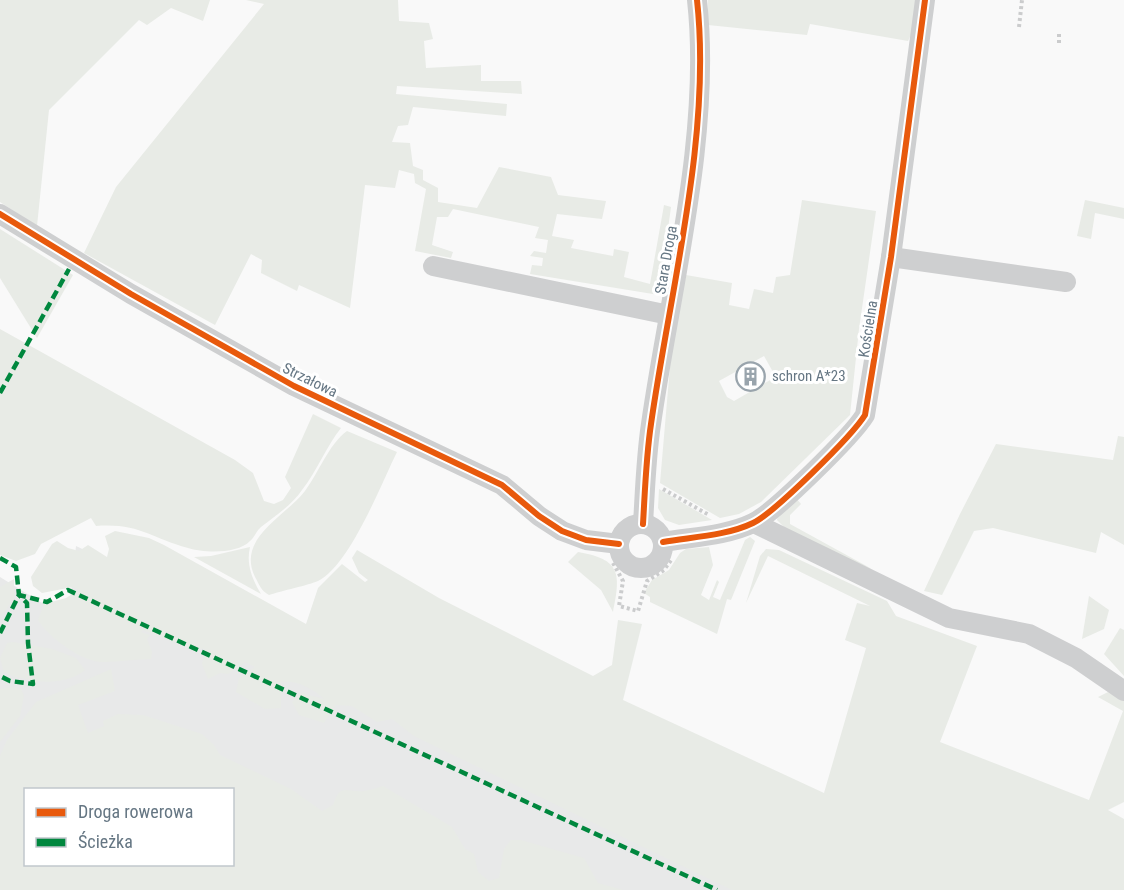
<svg xmlns="http://www.w3.org/2000/svg" width="1124" height="890" font-family="'Roboto Condensed',sans-serif">
<style>
.built{fill:#e8e9e9;fill-rule:evenodd}
.green{fill:#e8ebe6;fill-rule:evenodd}
.lines{fill:none;stroke-linecap:round;stroke-linejoin:round}
.path{stroke:#cbcccd;stroke-width:4;stroke-dasharray:3 3;stroke-linecap:butt}
.minor{stroke:#cecfd0;stroke-width:20}
.quiet{stroke:#00873e;stroke-width:4.5;stroke-dasharray:9 4.5;stroke-linecap:butt}
.cycleway-casing{stroke:#fff;stroke-width:10}
.cycleway{stroke:#e8590c;stroke-width:6}
.labels{text-anchor:middle;dominant-baseline:central;stroke-width:6;stroke-linejoin:round;paint-order:stroke}
.street-label{font-size:15px;fill:#657683;stroke:#fff}
.poi-label{font-size:15px;fill:#657683;stroke:#fff;text-anchor:start}
</style>
<rect width="100%" height="100%" fill="#f9f9f9"/>
<path class="built" d="M76 546 813 890H0V577L68 619ZM26 790H232V864H26Z"/>
<g class="green">
<path d="M0 0H210L203 21 171 8 147 25 139 20 49 110 37 226 0 202Z"/>
<path d="M246 0H398L399 21 429 23 433 39 424 41 426 68 481 65V81H521L522 94 397 86 396 94 507 104 506 116 413 107 408 125 398 126 392 142 410 143 413 166 423 170V180L438 188V202L477 208 499 167 551 177 558 195 606 201 602 219 557 214 552 236 574 240 571 248 613 256 614 249 629 252 624 277 650 284 664 205 671 207 659 295 530 274 532 265 542 266 543 258 530 256 534 251 546 253 548 240 535 238 539 227 453 209 448 217H437L432 245 453 252 451 258 415 251 426 189 415 183 414 174 399 170 395 188 365 185 350 308 299 285 297 291 261 273 262 260 251 254 215 325 84 253 116 187 264 4Z"/>
<path d="M708 0H917L913 31 908 41 810 24 807 35 708 25Z"/>
<path d="M802 200 876 211 859 329 850 415 761 502 739 514 720 518 660 483 672 343 686 275 732 283 729 305 749 309 754 289 773 293 776 277 790 275ZM764 356 773 372 772 379 734 401 727 397 719 381Z"/>
<path d="M1085 200 1124 208V219L1095 213 1091 239 1077 236Z"/>
<path d="M0 229 73 275 37 338 0 278Z"/>
<path d="M0 329 235 460 253 473 264 501 274 504 283 500 291 488 285 477 313 414 341 428C326 447 317 471 302 490 292 505 275 516 261 527 256 531 255 537 250 541 238 554 204 553 188 548 150 538 140 523 96 526L91 518 41 544 35 554 16 561 0 555Z"/>
<path d="M347 431 397 452C381 484 350 565 318 581 309 585 281 591 269 595 261 591 259 584 255 577 236 538 286 516 305 491 319 472 329 444 347 431Z"/>
<path d="M1118 436 1124 437V545L1101 532 1096 553 993 528 974 531 942 595 924 591 960 514 996 444 1113 460Z"/>
<path d="M659 489 712 520 679 525 665 520 658 508Z"/>
<path d="M795 497 801 504 790 515V524L872 569 793 536 777 520 778 513Z"/>
<path d="M115 531 149 538 164 545 306 624 318 588 342 564 365 582 368 580 359 573 352 558 357 550 439 598 593 676 612 665 618 620 642 624 623 700 824 793 866 648 845 640 857 603 870 606 768 556 746 603 760 556 766 549 779 550 887 601 896 616 977 646 940 742 1089 800 1123 711 1098 697 1108 692 1124 699V802L1108 810 1124 819V890H732L414 736 392 719 377 722 352 706 336 705 324 723 299 715 292 702 301 693 324 699C314 689 295 679 281 682V708L265 709 236 692 239 678 255 667 245 662 228 674 220 673 208 679 202 664 205 649 184 646 143 630 141 632 150 635 147 639 152 652 151 659C135 659 120 662 104 662 83 663 48 637 38 620L44 604 66 598 79 590 73 587 42 593 33 586 31 577 52 544 57 541 68 548 79 551 88 545 107 557 109 549 105 536Z"/>
<path d="M750 537 755 541 731 600 727 599 717 634 650 602V597L644 593 652 580 669 570 680 553 686 549 709 547 713 565 701 595 709 600 717 580 719 582 713 597 720 600 745 540Z"/>
<path d="M250 547C246 564 252 579 261 594L194 557 211 556Z"/>
<path d="M578 552C621 559 621 574 613 612L601 590 568 562Z"/>
<path d="M14 579V598L0 618V587Z"/>
<path d="M1089 596 1109 610 1104 629 1082 639Z"/>
<path d="M1120 628 1124 630V676L1104 654Z"/>
<path d="M13 642 52 649 76 658 85 670C62 688 29 682 4 673L0 658 7 643Z"/>
<path d="M111 669 115 691 78 705 88 733 104 726 103 721 118 714 143 715 202 734 214 745 220 755 291 789 322 811 333 805C341 782 345 793 364 791 370 790 377 788 383 786L452 827 465 849 474 854 478 872 489 881 499 878 504 849 511 840H521L584 858 598 883 623 890H0V756L7 740 36 702ZM26 790H232V864H26Z"/>
<path d="M12 687 21 689 24 696 20 716 0 742V689Z"/>
</g>
<g class="lines">
<g class="path">
<path d="M1019 27 1022 0"/>
<path d="M1059 43V31"/>
<path d="M663 489 709 515"/>
<path d="M613 563 623 581 619 606 638 611 647 581 664 570 671 560"/>
</g>
<g class="minor">
<path d="M0 214 131 294 294 386 502 485 539 516 562 531 586 540 619 544"/>
<path d="M891 257 1066 282"/>
<path d="M433 266 669 315"/>
<path d="M754 523 949 618 1029 634 1076 658 1124 691"/>
<path d="M643 524C645 491 646 457 651 424 670 290 712 135 697 0"/>
<circle cx="641" cy="546" r="22"/>
<path d="M663 542C691 537 726 536 753 523 774 513 852 436 865 415L891 257 925 0"/>
</g>
<g class="quiet">
<path d="M0 393 69 269"/>
<path d="M0 558 16 567 19 595 27 603 28 643 33 684 10 681 0 676"/>
<path d="M0 633 19 595 47 602 68 590 717 890"/>
</g>
<defs>
<g id="cycleway">
<path d="M0 214 131 294 294 386 502 485 539 516 562 531 586 540 619 544"/>
<path d="M643 524C645 491 646 457 651 424 670 290 712 135 697 0"/>
<path d="M663 542C691 537 726 536 753 523 774 513 852 436 865 415L891 257 925 0"/>
</g>
</defs>
<use href="#cycleway" class="cycleway-casing"/>
<use href="#cycleway" class="cycleway"/>
</g>
<defs>
<symbol id="building-ring" viewBox="-11 -11 22 22"><circle r="9.5" fill="#fff" stroke="#99a4ac" stroke-width="1.5"/><path d="M-4-6H4V6H1V3H-1V6H-4ZM-2.5-4.3h1.7v1.8h-1.7ZM.8-4.3h1.7v1.8H.8ZM-2.5-1h1.7V.8h-1.7ZM.8-1h1.7V.8H.8Z" fill="#99a4ac"/></symbol>
</defs>
<g fill-rule="evenodd">
<use href="#building-ring" x="734" y="360" width="33" height="33"/>
</g>
<g class="labels">
<g class="street-label">
<text transform="translate(666 260) rotate(-80)">Stara Droga</text>
<text transform="translate(868 329) rotate(-81)">Kościelna</text>
<text transform="translate(310 380) rotate(26)">Strzałowa</text>
</g>
<g class="poi-label">
<text x="772" y="376">schron A*23</text>
</g>
</g>
<rect x="24" y="788" width="210" height="78" fill="#ffffff" stroke="#c1c8cd" stroke-width="1.5"/>
<rect x="36" y="808" width="30" height="9" fill="#e8590c" stroke="#c1c8cd" stroke-width="1.5"/>
<text x="78" y="818" font-size="18" fill="#657683">Droga rowerowa</text>
<rect x="36" y="838" width="30" height="9" fill="#00873e" stroke="#c1c8cd" stroke-width="1.5"/>
<text x="78" y="848" font-size="18" fill="#657683">Ścieżka</text>
</svg>
